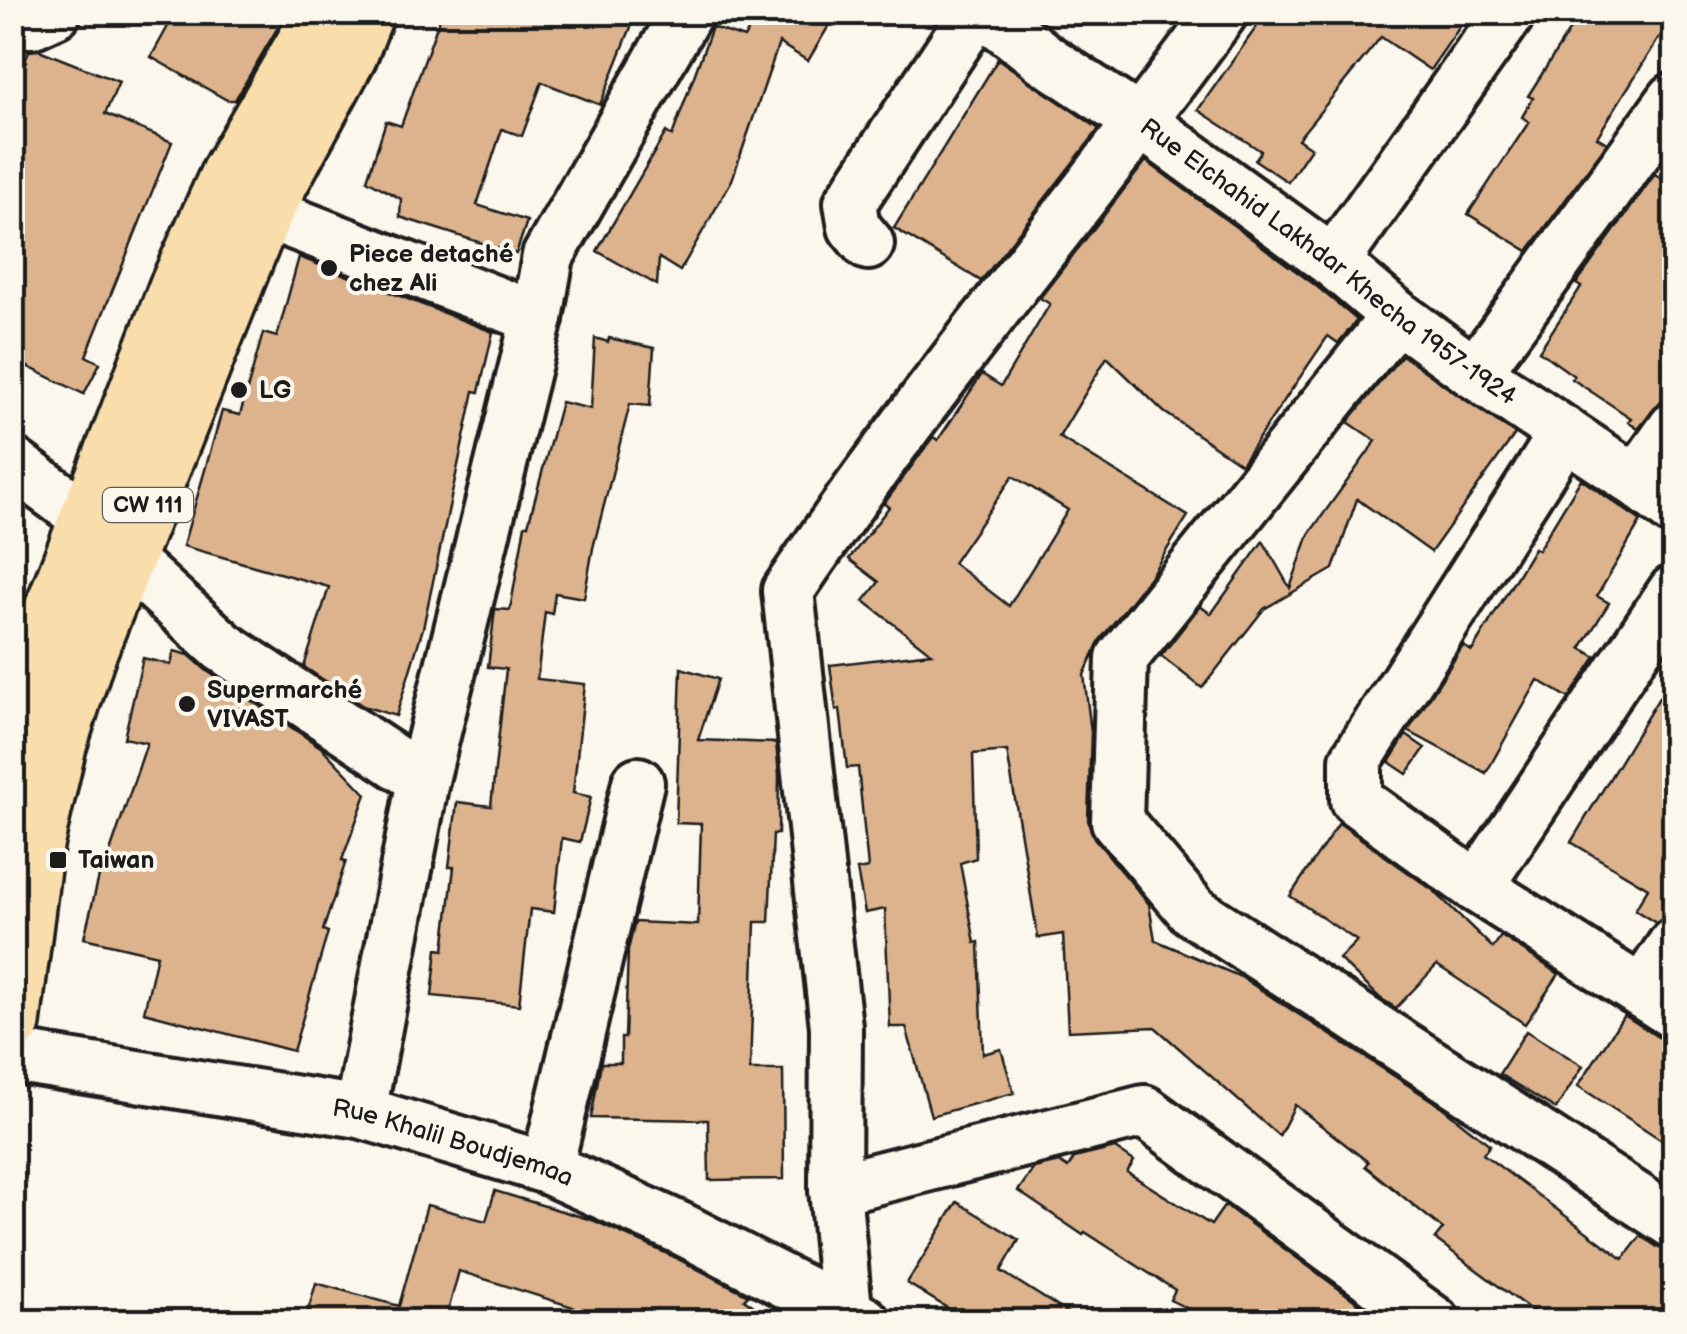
<svg xmlns="http://www.w3.org/2000/svg" width="1687" height="1334" font-family="'Balsamiq Sans',sans-serif">
<style>
.building{fill:#ddb38e;stroke:#1c1c1c;stroke-width:2.5;fill-rule:evenodd}
.lines{fill:none;stroke-linecap:round;stroke-linejoin:round}
.minor-casing{stroke:#1c1c1c;stroke-width:58}
.primary-casing{stroke:#1c1c1c;stroke-width:62}
.minor{stroke:#fbf7ec;stroke-width:50}
.primary{stroke:#f9deab;stroke-width:55}
.poi-dot{fill:#1c1c1c;stroke:#fbf7ec;stroke-width:4}
.labels{text-anchor:middle;dominant-baseline:central;stroke-width:8;stroke-linejoin:round;paint-order:stroke}
.shield{fill:#fbf7ec;stroke:#5f5e5a;stroke-width:2.5}
.shield-label{font-size:22px;font-weight:bold;fill:#1c1c1c}
.poi-label{font-size:25px;font-weight:bold;fill:#1c1c1c;stroke:#fbf7ec;text-anchor:start}
.street-label{font-size:25px;fill:#1c1c1c;stroke:#fbf7ec}
</style>
<rect width="100%" height="100%" fill="#fbf7ec"/>
<filter id="ink" filterUnits="userSpaceOnUse"><feTurbulence type="fractalNoise" baseFrequency=".01" numOctaves="2"/><feDisplacementMap in="SourceGraphic" scale="20" xChannelSelector="R" yChannelSelector="G"/><feConvolveMatrix kernelMatrix="1 2 1 2 8 2 1 2 1" color-interpolation-filters="sRGB"/></filter>
<g filter="url(#ink)">
<g class="building">
<path d="M176 12H287L235 100H227L151 57Z"/>
<path d="M442 12H637L600 105 542 82 522 136 502 129 477 205 527 221 516 254 400 217 401 199 367 180 386 121 401 126Z"/>
<path d="M728 12H837L808 61 779 43 732 180 680 271 659 258 657 285 597 251 666 132 672 136 712 27 744 38 751 26Z"/>
<path d="M1267 12H1470L1430 70 1381 37 1298 139 1311 148 1288 182 1255 160 1261 151 1198 110Z"/>
<path d="M1581 12 1674 14 1597 137 1607 143 1528 251 1468 214 1529 122 1522 117 1533 98 1528 96Z"/>
<path d="M39 50 119 82 105 114 172 142 86 356 100 363 84 394 12 359V90L29 51Z"/>
<path d="M998 59 1099 129 981 281 894 228Z"/>
<path d="M1146 161 1315 285 1357 320 1338 343 1328 336 1241 464 1164 412 1107 357 1059 437 1188 516 1150 577 1100 640 1084 675 1091 732 1088 820 1094 838 1149 904 1155 940 1241 977 1442 1107 1490 1145 1483 1154 1623 1259 1641 1236 1659 1248 1674 1251V1322H1547L1435 1239 1443 1229 1365 1166 1368 1162 1295 1105 1279 1136 1155 1027 1068 1031 1063 934 1038 938 1007 751 973 754 976 858 960 863 975 943 979 942 983 1054 1001 1049 1014 1093 931 1116 906 1027H890L885 909 865 913 857 870 868 868 858 767 847 768 840 709 836 710 830 665 931 653 864 601 879 582 849 559 889 507 884 504 933 437 938 440 982 374 1001 386 1050 304 1040 298ZM1013 476 1068 510 1009 606 953 563Z"/>
<path d="M1655 174 1674 187V400L1661 402 1638 429 1628 422 1631 418 1572 379 1574 376 1539 351 1581 287 1576 284Z"/>
<path d="M299 257 493 332 479 392 474 391 423 628 396 716 363 706 304 667 329 587 183 546 222 411 240 415 263 333 277 337Z"/>
<path d="M595 338 608 342 609 338 654 348 650 406 630 404 593 548 584 598 555 593 552 614 545 612 537 679 585 684 573 793 591 797 580 842 562 838 554 912 530 909 519 1005 432 996 437 949 444 950 454 867H449L457 802 491 806 506 669 488 667 495 609 510 610 525 525H528L561 402 591 409Z"/>
<path d="M1402 355 1515 434 1431 552 1357 499 1333 569 1264 609 1202 688 1161 656 1200 606 1211 614 1263 541 1290 588 1309 534 1376 441 1348 422Z"/>
<path d="M1581 479 1641 521 1597 596 1609 603 1581 648 1596 657 1569 698 1538 680 1486 773 1408 731 1463 646 1472 651 1534 548 1538 550Z"/>
<path d="M174 651 189 655 207 671 322 748 366 794 342 860 346 861 323 930 328 932 293 1051 144 1012 157 955 84 938 103 860 107 861 147 743 124 738 143 658 171 665Z"/>
<path d="M681 668 718 679 698 740 776 743 779 775 778 834H773L769 922H755L750 1070H783L784 1179 709 1180 708 1120 591 1118 601 1063H621V1038H625L628 950 635 922 698 925 701 824 676 823Z"/>
<path d="M1674 673V915L1656 923 1635 910 1648 888 1571 842Z"/>
<path d="M1406 735 1425 748 1407 774 1389 762Z"/>
<path d="M1339 823 1434 891 1493 948 1501 936 1559 974 1525 1024 1437 965 1396 1008 1380 998 1339 959 1357 941 1290 896Z"/>
<path d="M1624 1015 1658 1037 1674 1041V1148L1578 1086Z"/>
<path d="M1526 1031 1583 1066 1556 1109 1499 1074Z"/>
<path d="M1115 1148 1134 1161 1127 1172 1211 1225 1225 1205 1384 1322H1215L1170 1300 1175 1290 1085 1232 1083 1235 1018 1191 1034 1168 1059 1162 1068 1168 1074 1158Z"/>
<path d="M495 1191 595 1221 670 1255 748 1295 744 1299 776 1322H586L589 1312 459 1271 445 1322H305L316 1283 399 1306 427 1205 486 1221Z"/>
<path d="M957 1202 1019 1240 1001 1271 1082 1322H970L907 1283Z"/>
</g>
<g class="lines">
<defs>
<g id="minor">
<path id="s1" d="M985 12 1045 59 1142 123 1333 262 1397 316 1475 373 1636 481 1674 510"/>
<path d="M12 22H33L55 12"/>
<path d="M264 212 537 318"/>
<path d="M868 244 854 227 850 203 976 12"/>
<path d="M1333 262 1510 12"/>
<path d="M1397 316 1122 658 1117 821 1193 911 1674 1223"/>
<path d="M1475 373 1674 99"/>
<path d="M1565 433 1356 760V800L1477 887 1674 1013"/>
<path d="M12 463 87 518"/>
<path d="M1636 481 1674 428"/>
<path d="M126 559 223 647 423 780"/>
<path d="M1477 887 1674 591"/>
<path d="M1642 992 1674 944"/>
<path id="s2" d="M12 1056 360 1112 547 1168 682 1229 864 1322"/>
<path d="M360 1112 423 780 537 318 548 256 687 12"/>
<path d="M547 1168 638 783"/>
<path d="M835 1189 1144 1111 1434 1322"/>
<path d="M846 1310 835 1189 836 1027 788 591C922 391 1080 208 1222 12"/>
</g>
<g id="primary">
<path d="M12 748 40 642 177 288 229 173 310 34 325 12"/>
<path d="M12 1023 35 845 58 746 86 658 264 212 349 55 366 12"/>
</g>
</defs>
<use href="#minor" class="minor-casing"/>
<use href="#primary" class="primary-casing"/>
<use href="#minor" class="minor"/>
<use href="#primary" class="primary"/>
</g>
</g>
<g class="poi-dot">
<circle cx="329" cy="268" r="10"/>
<circle cx="239" cy="390" r="10"/>
<circle cx="187" cy="704" r="10"/>
<rect x="48" y="850" width="20" height="20" rx="5"/>
</g>
<g class="labels">
<rect class="shield" x="103" y="488" width="90" height="34" rx="8"/>
<g class="shield-label">
<text x="148" y="505">CW 111</text>
</g>
<g class="poi-label">
<text x="349" y="254">Piece detaché<tspan x="349" dy="29">chez Ali</tspan></text>
<text x="259" y="390">LG</text>
<text x="207" y="690">Supermarché<tspan x="207" dy="29">VIVAST</tspan></text>
<text x="78" y="860">Taiwan</text>
</g>
<g class="street-label">
<text stroke="none"><textPath href="#s1" startOffset="425">Rue Elchahid Lakhdar Khecha 1957-1924</textPath></text>
<text stroke="none"><textPath href="#s2" startOffset="450">Rue Khalil Boudjemaa</textPath></text>
</g>
</g>
<rect width="1687" height="1334" fill="none" stroke="#fbf7ec" stroke-width="50"/>
<rect x="25" y="25" width="1637" height="1284" fill="none" stroke="#1c1c1c" stroke-width="4" filter="url(#ink)"/>
</svg>
